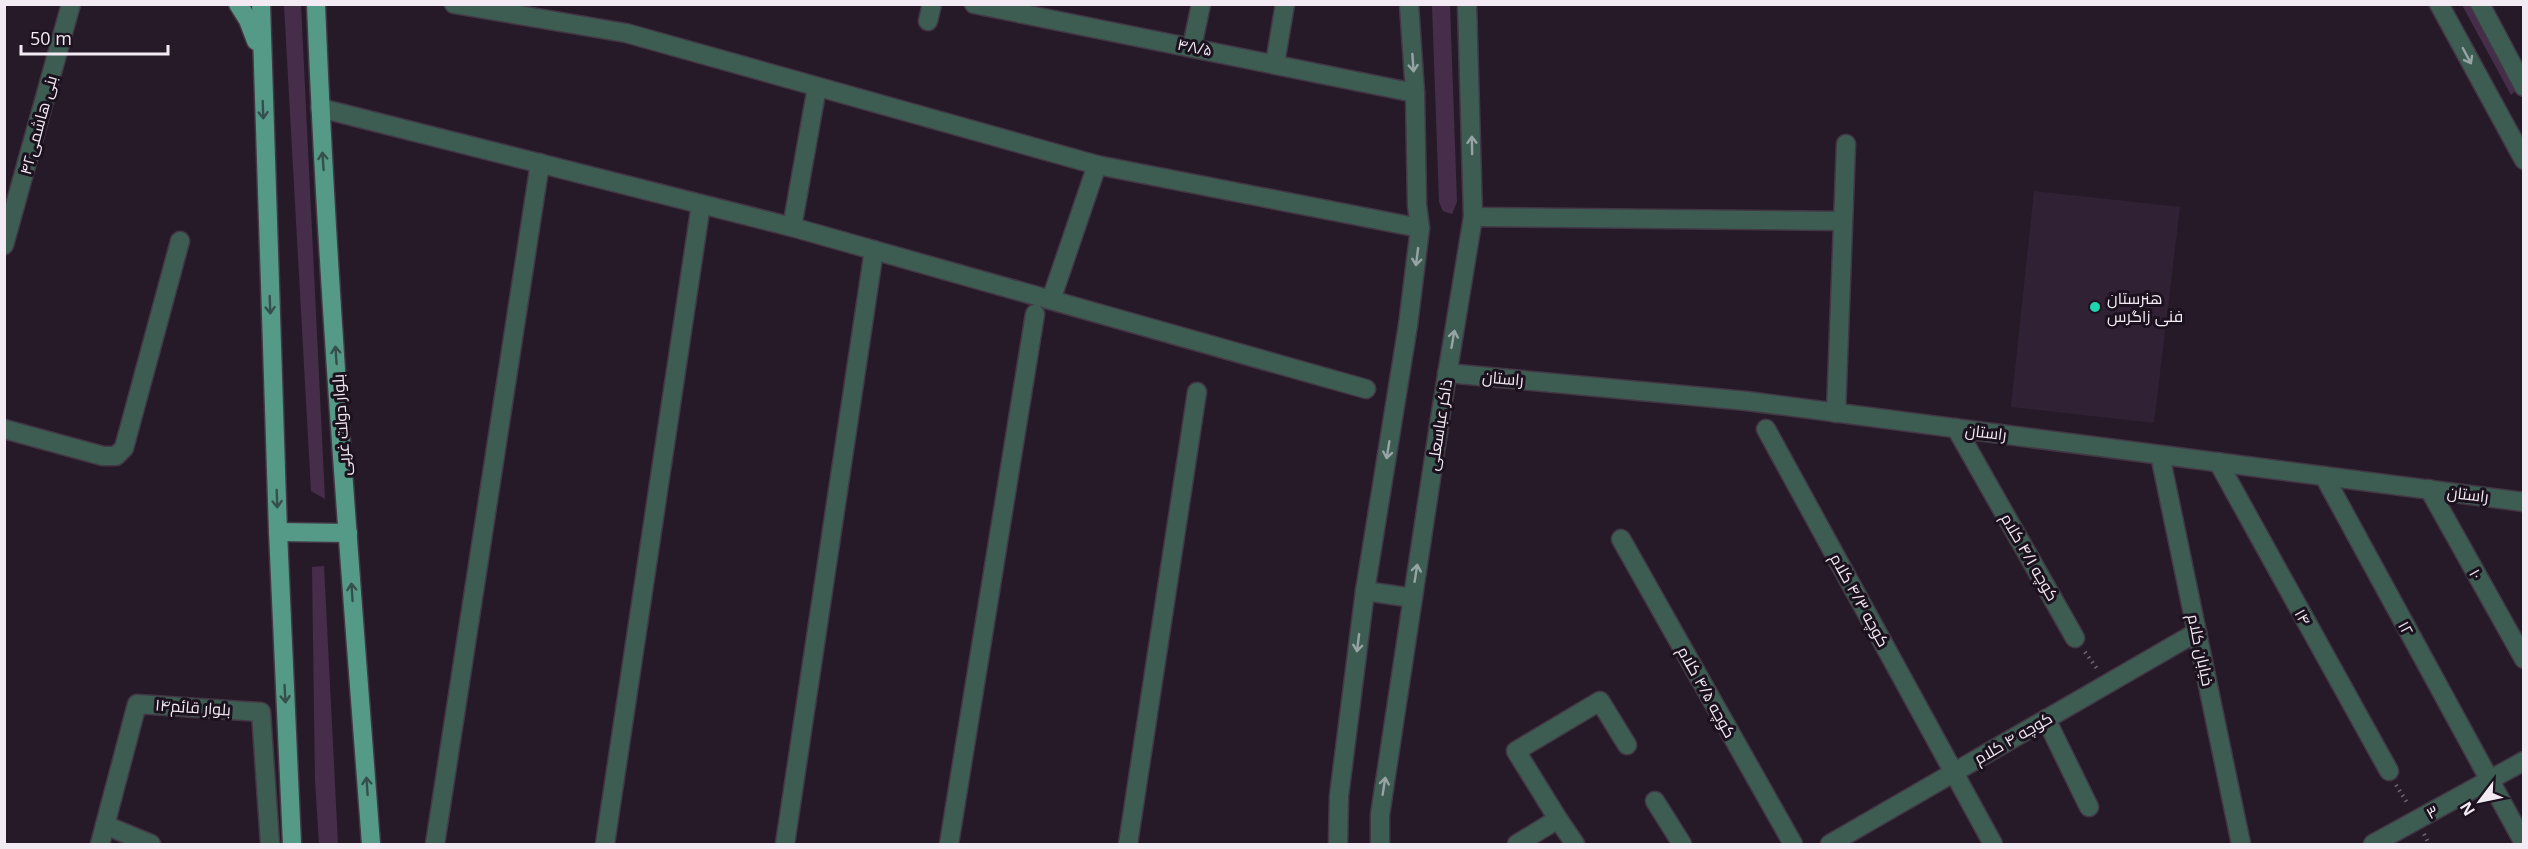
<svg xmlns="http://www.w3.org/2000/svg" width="2528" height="849" font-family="'Open Sans',Cairo,sans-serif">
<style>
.built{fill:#312134}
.green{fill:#462e4a}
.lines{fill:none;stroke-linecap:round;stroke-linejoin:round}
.minor-casing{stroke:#433745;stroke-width:21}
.major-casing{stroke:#433745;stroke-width:21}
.path{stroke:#6f6571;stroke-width:4;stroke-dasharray:1.5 4.5;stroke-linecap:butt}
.minor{stroke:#3d5d53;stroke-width:18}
.major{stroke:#559a87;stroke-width:18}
.oneway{stroke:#98a4a4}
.oneway2{stroke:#364f4d}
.poi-dot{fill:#1fd5b0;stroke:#1c111e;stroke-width:2}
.labels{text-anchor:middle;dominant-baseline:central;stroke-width:6;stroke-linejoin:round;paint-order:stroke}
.street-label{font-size:16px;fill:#f3ebf4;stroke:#1c111e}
.poi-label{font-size:16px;fill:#f3ebf4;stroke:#1c111e;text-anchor:start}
</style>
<rect width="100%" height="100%" fill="#261a28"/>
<path class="built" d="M2034 191 2180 207 2154 423 2011 407Z"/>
<g class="green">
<path d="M284 5H301L325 499 311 491Z"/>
<path d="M1432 5H1450L1457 202 1452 214 1443 211 1439 202Z"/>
<path d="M2462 5H2472L2516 90 2511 95Z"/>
<path d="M324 566 338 844H319L315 780 312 567Z"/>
</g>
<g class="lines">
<defs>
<g id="minor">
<path d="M454 4 626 33 1097 165 1420 228"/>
<path d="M974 4 1415 93"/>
<path d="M2439 4 2524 160"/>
<path d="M2480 4 2524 87"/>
<path d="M928 21 932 4"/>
<path d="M1192 47 1201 4"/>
<path d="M1275 63 1285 4"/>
<path d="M320 108 792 227 1366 389"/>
<path d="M1473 217 1843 221"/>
<path d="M792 227 817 87"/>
<path d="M4 245 71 4"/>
<path d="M1051 300 1097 165"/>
<path d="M1447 373 1747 401 2524 502"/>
<path d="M1836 413 1846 144"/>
<path d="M1956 428 2075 638"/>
<path d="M4 429 103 456H116L124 448 180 241"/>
<path d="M1766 429 1993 844"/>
<path d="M2160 455 2241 844"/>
<path d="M2218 462 2389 771"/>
<path d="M2324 476 2524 843"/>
<path d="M2429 489 2524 659"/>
<path d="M1621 539 1793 844"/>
<path d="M1365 591 1413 598"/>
<path d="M2046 719 2089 807"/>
<path d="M1655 801 1682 844"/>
<path d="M1558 819 1516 751 1600 701 1627 745"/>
<path d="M105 825 151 844"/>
<path d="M100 844 137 704 261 712 270 844"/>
<path d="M435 844 540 163"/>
<path d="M605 844 701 204"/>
<path d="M785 844 874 250"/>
<path d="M949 844 1035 314"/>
<path d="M1128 844 1197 392"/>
<path d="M1338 844 1339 796 1365 591 1408 325 1420 228 1417 205 1415 93 1409 4"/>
<path d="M1380 844V815L1441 412 1473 217 1467 4"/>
<path d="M1517 844 1558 819 1575 844"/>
<path d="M1830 844 2197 632"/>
<path d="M2373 844 2524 761"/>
</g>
<g id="major">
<path d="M238 4 248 20 256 41"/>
<path d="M261 4 278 532 292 844"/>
<path d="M316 4C327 285 350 565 371 844"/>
<path d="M278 532 348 533"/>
</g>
</defs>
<use href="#minor" class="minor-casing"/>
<use href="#major" class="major-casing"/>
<g class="path">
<path d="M2085 652 2098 670"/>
<path d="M2396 785 2408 804"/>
<path d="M2424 834 2429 844"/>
</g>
<use href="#minor" class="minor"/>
<use href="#major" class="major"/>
</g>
<defs><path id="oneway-shaft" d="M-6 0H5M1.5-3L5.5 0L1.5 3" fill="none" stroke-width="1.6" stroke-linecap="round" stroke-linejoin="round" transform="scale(1.5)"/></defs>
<g class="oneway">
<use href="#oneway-shaft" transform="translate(2467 56) rotate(62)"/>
<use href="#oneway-shaft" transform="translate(1413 63) rotate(86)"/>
<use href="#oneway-shaft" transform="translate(1472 145) rotate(-91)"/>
<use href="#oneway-shaft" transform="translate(1417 257) rotate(97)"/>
<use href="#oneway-shaft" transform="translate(1453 339) rotate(-80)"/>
<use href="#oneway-shaft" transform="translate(1388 450) rotate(99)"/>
<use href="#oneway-shaft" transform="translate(1416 573) rotate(-81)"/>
<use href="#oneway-shaft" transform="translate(1358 643) rotate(97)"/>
<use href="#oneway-shaft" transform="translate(1384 786) rotate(-81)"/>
</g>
<g class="oneway2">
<use href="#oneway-shaft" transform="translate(263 110) rotate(88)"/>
<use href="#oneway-shaft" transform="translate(323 161) rotate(-94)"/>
<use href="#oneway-shaft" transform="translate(270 305) rotate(88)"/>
<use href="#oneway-shaft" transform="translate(336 355) rotate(-94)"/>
<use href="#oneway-shaft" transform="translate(277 499) rotate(88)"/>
<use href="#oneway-shaft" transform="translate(352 592) rotate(-94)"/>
<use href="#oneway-shaft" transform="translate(285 694) rotate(87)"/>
<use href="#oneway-shaft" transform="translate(367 786) rotate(-94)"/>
</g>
<circle class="poi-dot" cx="2095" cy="307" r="6"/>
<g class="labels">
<g class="street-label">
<text transform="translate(1195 47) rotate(11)">۴۸/۵</text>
<text transform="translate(38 125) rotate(-75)">بنی هاشمی۴۲</text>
<text transform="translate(1503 378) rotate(5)">راستان</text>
<text transform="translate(341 425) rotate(-94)">بلوار دولت غربی</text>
<text transform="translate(1439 425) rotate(-81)">ذاکر عباسعلی</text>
<text transform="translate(1986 432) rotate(7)">راستان</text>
<text transform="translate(2468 494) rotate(7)">راستان</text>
<text transform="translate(2030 557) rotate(60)">کوچه ۴/۱ کلام</text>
<text transform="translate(2476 574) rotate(61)">۱۰</text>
<text transform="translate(1860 600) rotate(61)">کوچه ۴/۳ کلام</text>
<text transform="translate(2303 617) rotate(61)">۱۴</text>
<text transform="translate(2406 628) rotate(62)">۱۲</text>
<text transform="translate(2201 650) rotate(78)">خیابان کلام</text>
<text transform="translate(1707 692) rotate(61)">کوچه ۴/۵ کلام</text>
<text transform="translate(193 707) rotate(4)">بلوار قائم۱۴</text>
<text transform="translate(2013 738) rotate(-30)">کوچه ۴ کلام</text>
<text transform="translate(2432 812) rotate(-29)">۳</text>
</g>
<g class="poi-label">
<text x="2107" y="298">هنرستان<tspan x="2107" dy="18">فنی زاگرس</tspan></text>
</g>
</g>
<rect width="2528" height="849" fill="none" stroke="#f3ebf4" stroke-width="12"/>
<g transform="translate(2480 801) rotate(238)" stroke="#1c111e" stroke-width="4.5" paint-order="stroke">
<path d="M0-4.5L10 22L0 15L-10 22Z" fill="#f3ebf4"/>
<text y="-9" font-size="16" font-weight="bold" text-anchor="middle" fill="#f3ebf4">N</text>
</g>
<path d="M21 45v9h147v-9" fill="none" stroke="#f3ebf4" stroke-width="3"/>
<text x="30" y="45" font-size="18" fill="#f3ebf4" stroke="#1c111e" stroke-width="4.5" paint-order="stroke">50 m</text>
</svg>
